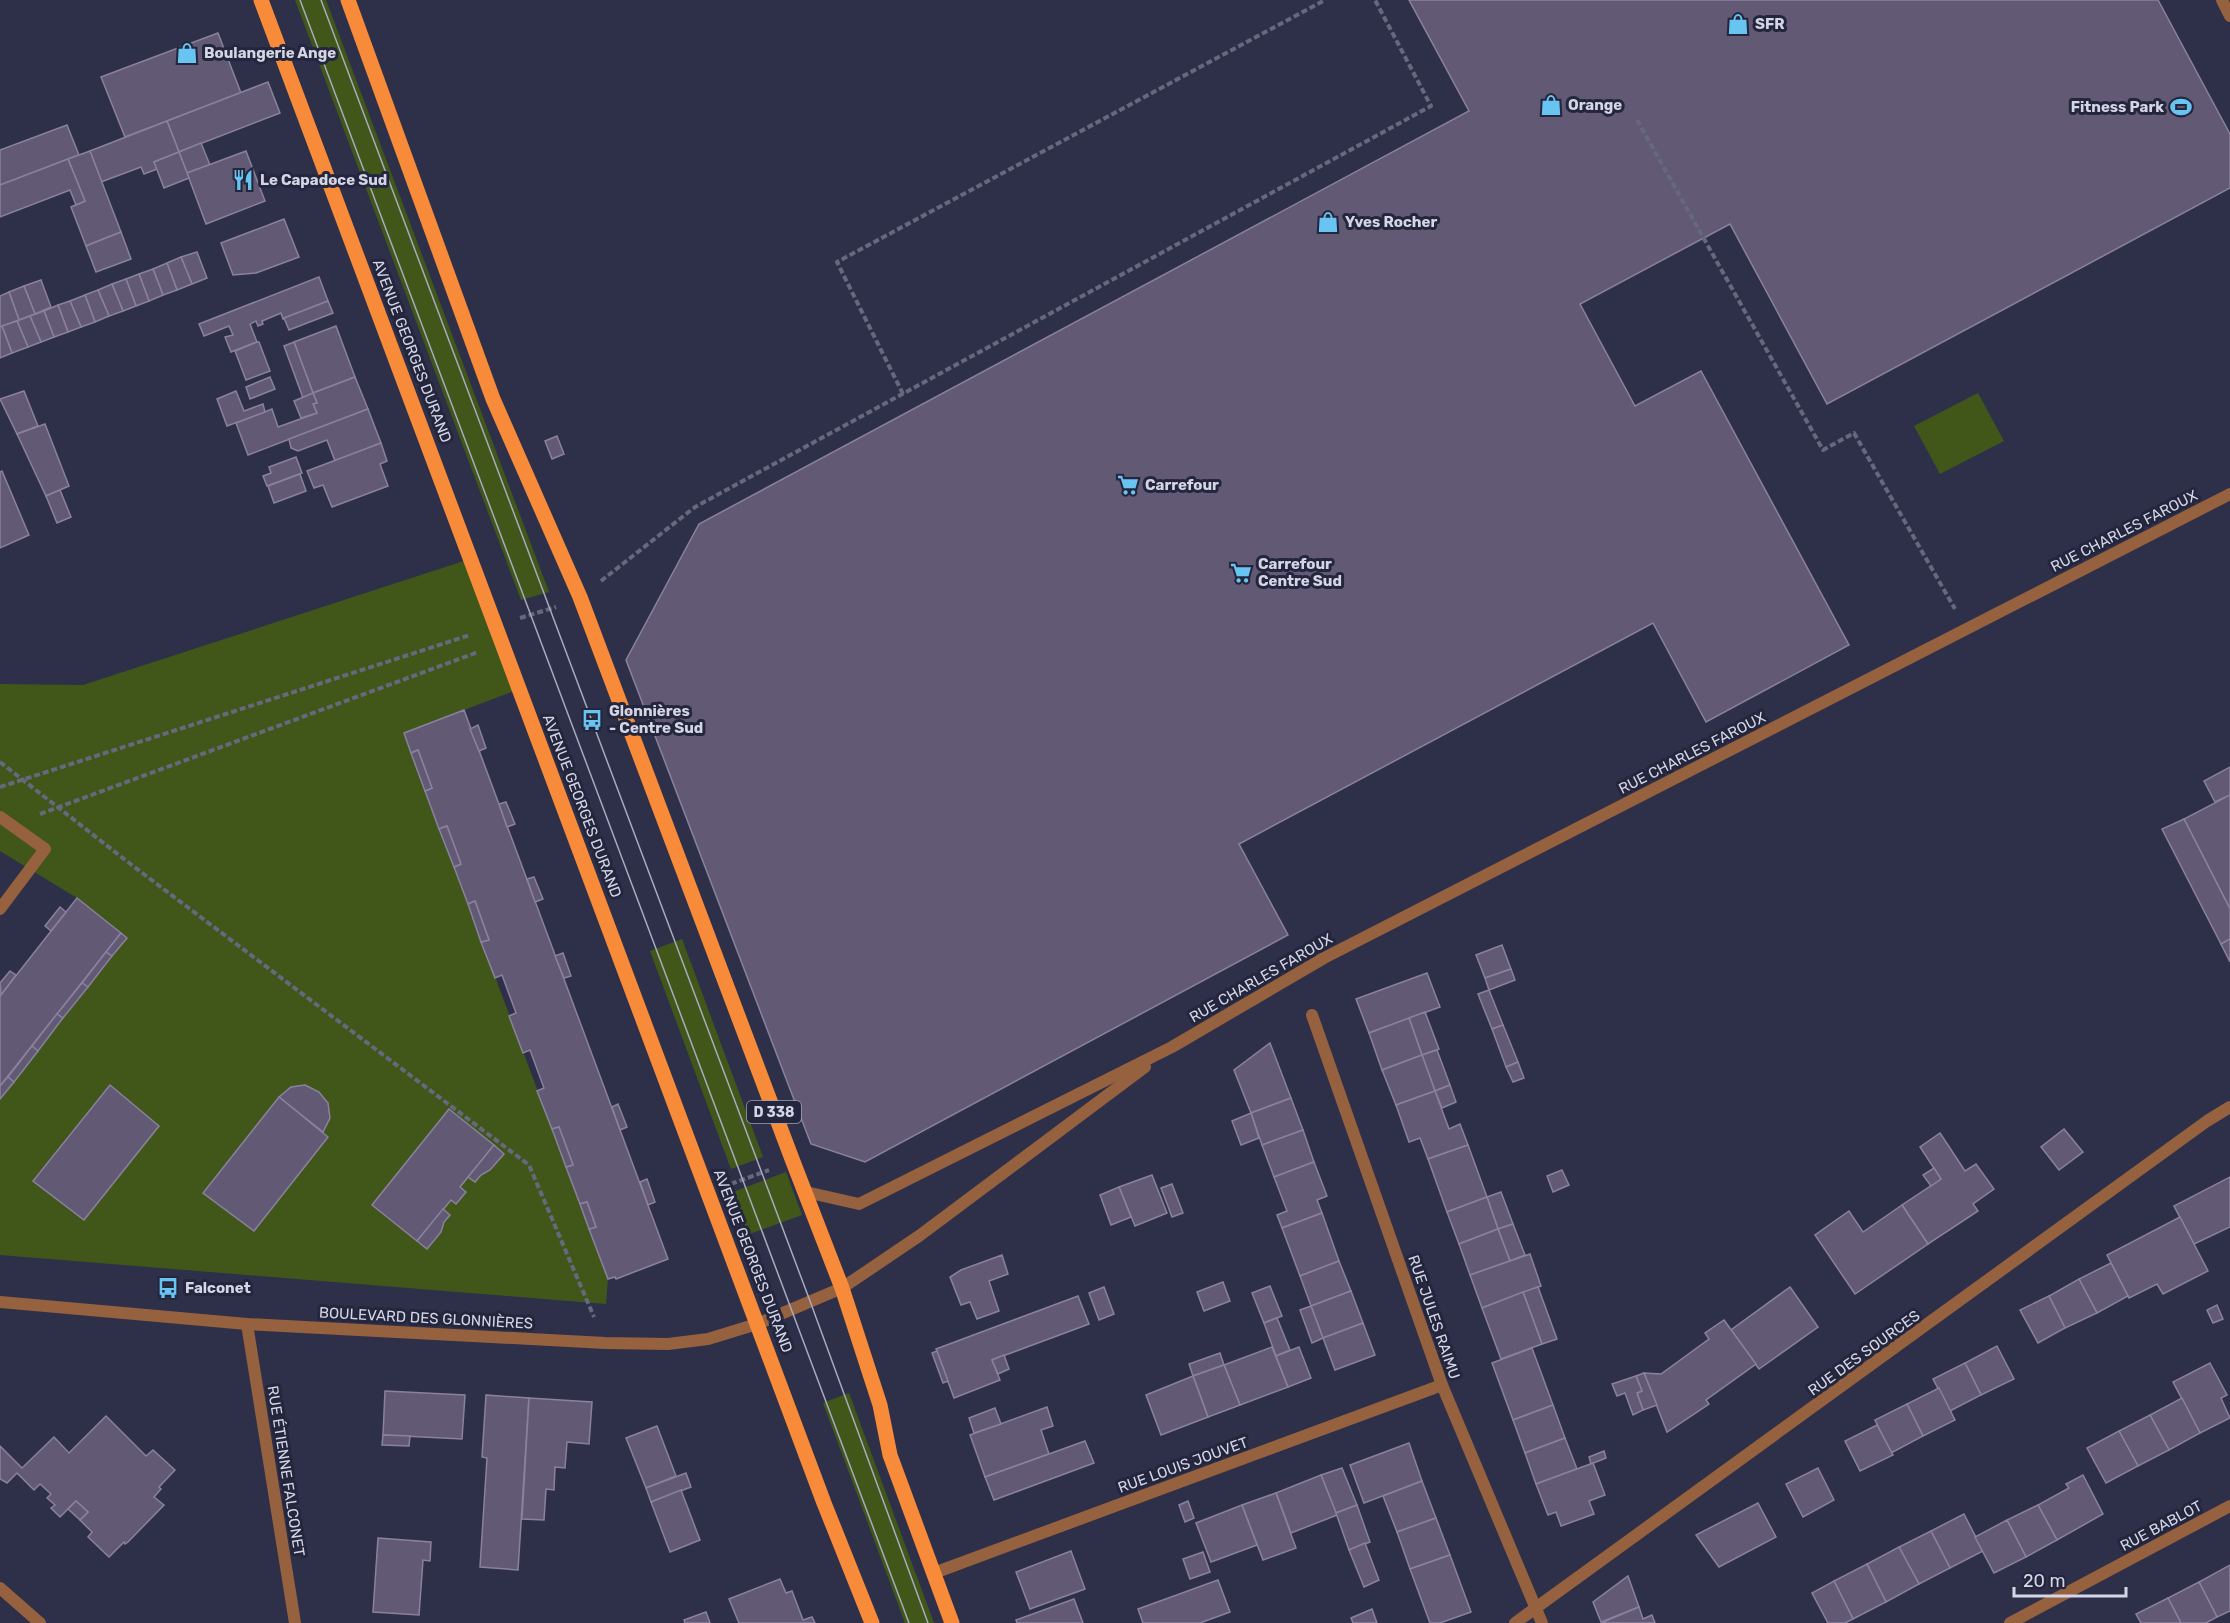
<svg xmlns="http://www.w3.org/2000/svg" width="2230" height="1623" font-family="Rubik,sans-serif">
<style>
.green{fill:#41571a}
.building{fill:#625a75;stroke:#8a819f;stroke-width:1.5}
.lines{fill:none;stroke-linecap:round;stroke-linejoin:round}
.path{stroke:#66687e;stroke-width:4;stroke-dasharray:6 3;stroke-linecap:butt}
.lane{stroke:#96613e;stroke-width:12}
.street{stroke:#96613e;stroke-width:12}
.primary{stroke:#f88b39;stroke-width:15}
.tram{stroke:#a8aabd;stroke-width:1.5}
.labels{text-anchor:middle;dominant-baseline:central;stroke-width:6;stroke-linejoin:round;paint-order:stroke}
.shield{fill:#24263e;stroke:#9fa1b4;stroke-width:1.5}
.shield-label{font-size:14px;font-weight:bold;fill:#d4d6e6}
.poi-label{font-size:15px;font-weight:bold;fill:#d4d6e6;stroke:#24263e;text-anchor:start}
.street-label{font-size:15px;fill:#d4d6e6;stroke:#24263e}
</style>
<rect width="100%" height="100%" fill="#2e3049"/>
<g class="green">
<path d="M295 0H326L549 592 521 600Z"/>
<path d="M1978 393 2004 441 1940 474 1914 426Z"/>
<path d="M470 559 519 689 404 733 608 1279 606 1304 0 1255V1099L127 938 77 898 0 851V684L83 685Z"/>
<path d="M682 939 763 1157 731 1169 650 951Z"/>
<path d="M786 1172 802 1215 741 1237 725 1195Z"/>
<path d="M849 1393 934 1623H905L823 1403Z"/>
</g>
<g class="building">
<path d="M1409 0H2158L2230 134V188L1827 404 1730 224 1580 304 1635 406 1701 371 1849 645 1706 722 1653 623 1239 844 1288 935 865 1162 811 1144 626 660 699 524 1469 111Z"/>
<path d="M218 33 241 93 125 137 101 77Z"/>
<path d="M268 82 280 113 179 152 167 121Z"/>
<path d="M167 121 179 152 154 162 157 169 144 174 141 167 101 182 90 151Z"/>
<path d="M67 125 79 155 0 185V150Z"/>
<path d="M201 143 210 165 187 173 179 152Z"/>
<path d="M90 151 121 232 86 246 71 207 85 201 68 159Z"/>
<path d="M246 151 265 201 206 224 187 173Z"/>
<path d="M179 152 189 178 164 188 154 162Z"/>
<path d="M68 159 85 201 76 205 70 190 0 217V185Z"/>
<path d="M284 219 299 257 256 273 233 275 221 243Z"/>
<path d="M121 232 131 259 96 272 86 246Z"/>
<path d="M197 252 207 278 192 284 181 257Z"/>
<path d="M181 257 192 284 177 290 167 263Z"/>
<path d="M167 263 177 290 163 295 153 269Z"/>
<path d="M153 269 163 295 149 301 139 274Z"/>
<path d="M139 274 149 301 136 306 126 279Z"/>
<path d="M319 277 328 301 283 319 281 313 262 321 263 324 258 326 256 321 250 324 257 342 231 352 225 337 233 335 229 326 204 336 199 324Z"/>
<path d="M126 279 136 306 123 311 112 284Z"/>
<path d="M41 280 51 307 35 314 24 286Z"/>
<path d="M112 284 123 311 109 316 98 290Z"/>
<path d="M24 286 35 314 19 320 9 292Z"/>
<path d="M98 290 109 316 95 322 85 295Z"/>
<path d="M9 292 19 320 0 327V296Z"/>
<path d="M85 295 95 322 81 327 70 301Z"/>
<path d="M70 301 81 327 68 332 58 305Z"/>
<path d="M328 301 333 313 289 330 284 318Z"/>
<path d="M58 305 68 332 54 337 44 311Z"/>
<path d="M44 311 54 337 41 342 30 316Z"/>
<path d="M30 316 41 342 28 347 17 321Z"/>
<path d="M17 321 28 347 12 353 2 326Z"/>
<path d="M2 326 12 353 0 358V327Z"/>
<path d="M336 326 355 377 313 393 294 342Z"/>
<path d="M257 342H259L270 371 246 380 235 351Z"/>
<path d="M294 342 313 393 303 398 284 346Z"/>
<path d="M270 377 275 389 250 399 246 387Z"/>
<path d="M355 377 368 409 248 455 236 423 272 409 278 427 317 413 313 404 317 403 313 393Z"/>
<path d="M24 391 38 426 17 434 0 399Z"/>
<path d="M236 391 244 411 263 404 265 412 227 426 217 399Z"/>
<path d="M313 393 317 403 313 404 317 413 301 418 294 401Z"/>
<path d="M368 409 381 443 335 461 327 440 298 451 291 448 289 439Z"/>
<path d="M45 424 69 486 46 496 17 434Z"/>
<path d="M557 436 564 454 552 459 545 441Z"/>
<path d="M381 443 387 461 380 464 388 486 332 507 323 485 314 488 307 471Z"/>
<path d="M296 457 302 473 267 486 263 476 271 473 269 467Z"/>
<path d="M2 471 29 535 0 548V472Z"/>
<path d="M300 474 306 491 274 503 268 486Z"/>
<path d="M60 490 71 517 57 523 46 496Z"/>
<path d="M464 710 668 1259 616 1279 615 1277 608 1279 589 1229 596 1227 587 1202 580 1204 566 1167 573 1165 559 1127 552 1129 537 1091 544 1088 530 1050 523 1053 509 1016 516 1013 502 975 495 978 481 942 489 940 475 901 468 904 454 867 461 864 447 826 439 829 425 791 432 788 418 750 411 753 404 733Z"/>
<path d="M478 725 486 748 479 751 470 729Z"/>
<path d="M418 750 432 788 425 791 411 753Z"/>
<path d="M2230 767V795L2215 802 2204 781Z"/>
<path d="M2230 795V909L2184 819Z"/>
<path d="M506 802 515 824 507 827 499 804Z"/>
<path d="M2184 819 2230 909V939L2221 944 2162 829Z"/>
<path d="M447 826 461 864 454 867 439 829Z"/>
<path d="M534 877 543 899 535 902 527 879Z"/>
<path d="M77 898 121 933 0 1086V996Z"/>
<path d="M475 901 489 940 481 942 468 904Z"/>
<path d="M60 907 66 912 51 931 45 926Z"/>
<path d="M121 933 127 938 112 956 106 952Z"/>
<path d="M2230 939V962L2221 944Z"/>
<path d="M1502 945 1511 969 1485 978 1476 955Z"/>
<path d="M106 952 112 956 88 987 82 983Z"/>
<path d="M563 953 571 976 564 978 555 956Z"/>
<path d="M1511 969 1515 980 1489 990 1485 978Z"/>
<path d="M10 971 16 975 1 995 0 983Z"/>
<path d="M1427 973 1440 1007 1369 1033 1356 999Z"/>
<path d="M82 983 88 987 63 1018 57 1014Z"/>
<path d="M1489 990 1503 1025 1492 1029 1478 994Z"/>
<path d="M1425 1012 1439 1049 1422 1055 1409 1018Z"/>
<path d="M57 1014 63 1018 38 1051 32 1046Z"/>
<path d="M1409 1018 1422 1055 1382 1070 1369 1033Z"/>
<path d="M1503 1025 1518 1062 1506 1067 1492 1029Z"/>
<path d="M1270 1043 1291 1098 1251 1113 1234 1070Z"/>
<path d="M32 1046 38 1051 14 1082 8 1077Z"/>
<path d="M1437 1050 1450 1085 1435 1091 1422 1055Z"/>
<path d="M1422 1055 1435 1091 1396 1105 1382 1070Z"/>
<path d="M1518 1062 1524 1078 1513 1082 1506 1067Z"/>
<path d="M8 1077 14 1082 0 1099V1086Z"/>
<path d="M110 1085 159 1126 84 1220 33 1181Z"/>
<path d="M305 1085 319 1092 328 1103 330 1118 323 1132 279 1097 291 1087Z"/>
<path d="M1450 1085 1456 1102 1442 1108 1435 1091Z"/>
<path d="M1435 1091 1449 1129 1460 1124 1468 1145 1428 1159 1420 1138 1409 1142 1396 1105Z"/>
<path d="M279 1097 328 1137 254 1231 203 1193Z"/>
<path d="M1291 1098 1303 1130 1262 1145 1251 1113Z"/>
<path d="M618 1104 627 1127 620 1130 612 1107Z"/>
<path d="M449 1109 494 1145 460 1187 466 1192 456 1204 451 1200 417 1241 372 1205Z"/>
<path d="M1251 1113 1259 1138 1241 1145 1232 1121Z"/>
<path d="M559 1127 573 1165 566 1167 552 1129Z"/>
<path d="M2064 1129 2083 1152 2059 1170 2041 1147Z"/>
<path d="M1303 1130 1314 1162 1274 1177 1262 1145Z"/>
<path d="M1940 1133 1965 1171 1976 1164 1994 1189 1973 1204 1978 1211 1928 1244 1902 1205 1941 1179 1920 1147Z"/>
<path d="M494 1145 504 1154 490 1170 481 1175 475 1182 468 1177Z"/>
<path d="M1468 1145 1487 1197 1447 1212 1428 1159Z"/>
<path d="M1314 1162 1327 1196 1317 1200 1322 1213 1282 1228 1277 1215 1287 1211 1274 1177Z"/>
<path d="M1934 1168 1941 1179 1931 1186 1923 1175Z"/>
<path d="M1562 1170 1569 1185 1553 1192 1547 1176Z"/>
<path d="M1152 1175 1167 1213 1135 1226 1119 1187Z"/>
<path d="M2230 1177V1227L2194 1244 2174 1206Z"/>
<path d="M647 1179 655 1202 648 1205 640 1182Z"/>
<path d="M1172 1184 1183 1213 1172 1217 1161 1188Z"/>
<path d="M1119 1187 1131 1217 1111 1225 1100 1195Z"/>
<path d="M1501 1192 1513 1224 1498 1229 1487 1197Z"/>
<path d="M1487 1197 1498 1229 1459 1244 1447 1212Z"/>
<path d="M587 1202 596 1227 589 1229 580 1204Z"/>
<path d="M1902 1205 1928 1244 1855 1294 1815 1235 1849 1211 1863 1232Z"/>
<path d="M443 1209 450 1215 444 1222 441 1232 427 1249 417 1241Z"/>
<path d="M1322 1213 1339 1261 1300 1276 1282 1228Z"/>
<path d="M2180 1217 2208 1271 2163 1294 2157 1284 2129 1298 2107 1255Z"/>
<path d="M1513 1224 1525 1255 1510 1261 1498 1229Z"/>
<path d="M1498 1229 1510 1261 1470 1275 1459 1244Z"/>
<path d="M1530 1254 1541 1286 1482 1308 1470 1275Z"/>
<path d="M1002 1255 1008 1274 989 1281 999 1311 977 1319 970 1302 961 1305 950 1277 961 1270Z"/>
<path d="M1339 1261 1351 1291 1311 1306 1300 1276Z"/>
<path d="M2111 1263 2128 1296 2097 1313 2079 1279Z"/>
<path d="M2079 1279 2097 1313 2065 1328 2049 1296Z"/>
<path d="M1223 1282 1230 1301 1204 1311 1197 1292Z"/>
<path d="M1270 1286 1282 1316 1264 1323 1252 1293Z"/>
<path d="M1104 1287 1114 1314 1099 1320 1089 1293Z"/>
<path d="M1538 1287 1557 1339 1542 1344 1523 1292Z"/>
<path d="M1790 1287 1818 1327 1759 1369 1731 1330Z"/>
<path d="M1351 1291 1363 1323 1323 1338 1311 1306Z"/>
<path d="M1523 1292 1542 1344 1501 1359 1482 1308Z"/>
<path d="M1078 1296 1089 1324 992 1360 1000 1380 954 1398 936 1349Z"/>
<path d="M2049 1296 2065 1328 2038 1343 2020 1310Z"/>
<path d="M2217 1305 2223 1319 2213 1323 2207 1310Z"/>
<path d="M1311 1306 1323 1338 1312 1343 1300 1310Z"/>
<path d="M1277 1318 1290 1350 1276 1356 1264 1323Z"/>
<path d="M1724 1320 1756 1364 1706 1400 1709 1404 1667 1432 1644 1373 1661 1374 1709 1339 1705 1333Z"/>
<path d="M1363 1323 1375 1355 1335 1370 1323 1338Z"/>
<path d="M1997 1346 2014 1379 1981 1395 1965 1363Z"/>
<path d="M1272 1347 1288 1387 1240 1405 1224 1365Z"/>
<path d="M1299 1347 1311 1378 1288 1387 1276 1356Z"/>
<path d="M1532 1348 1553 1405 1513 1420 1492 1363Z"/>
<path d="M937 1351 948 1381 943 1383 932 1353Z"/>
<path d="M1220 1353 1224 1365 1193 1376 1189 1364Z"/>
<path d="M1004 1355 1009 1369 998 1374 992 1360Z"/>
<path d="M1965 1363 1981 1395 1950 1411 1933 1379Z"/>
<path d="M2210 1363 2227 1395 2221 1398 2230 1418 2200 1433 2173 1382Z"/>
<path d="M1224 1365 1240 1405 1208 1417 1193 1376Z"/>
<path d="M1644 1373 1657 1405 1643 1410 1637 1393 1642 1391 1636 1376Z"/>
<path d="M1193 1376 1208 1417 1161 1435 1146 1395Z"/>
<path d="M1636 1376 1642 1391 1637 1393 1643 1410 1633 1415 1625 1393 1617 1396 1612 1384Z"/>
<path d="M1939 1388 1955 1420 1923 1436 1907 1404Z"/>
<path d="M385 1391 465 1395 462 1439 383 1435Z"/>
<path d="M486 1395 529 1398 518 1570 480 1567 487 1458 482 1457Z"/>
<path d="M529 1398 592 1402 589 1444 567 1442 565 1468 555 1467 554 1490 546 1489 544 1520 522 1519Z"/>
<path d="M2182 1398 2200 1433 2169 1450 2150 1415Z"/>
<path d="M1907 1404 1923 1436 1891 1453 1875 1420Z"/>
<path d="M1553 1405 1565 1438 1525 1453 1513 1420Z"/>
<path d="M1047 1407 1053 1426 1041 1430 1049 1454 985 1477 970 1435Z"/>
<path d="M995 1408 1001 1424 974 1433 969 1418Z"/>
<path d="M2150 1415 2169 1450 2138 1466 2119 1431Z"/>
<path d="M106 1416 146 1456 153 1450 175 1470 159 1487 161 1489 154 1497 164 1505 128 1542 125 1544 124 1542 109 1557 88 1537 92 1532 80 1520 88 1512 76 1501 60 1517 51 1508 55 1505 47 1498 51 1494 40 1484 34 1490 17 1473 7 1483 0 1479V1446L22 1468 54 1437 69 1453Z"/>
<path d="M1877 1425 1893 1455 1860 1471 1845 1441Z"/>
<path d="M657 1426 676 1476 646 1488 626 1438Z"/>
<path d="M2119 1431 2138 1466 2106 1483 2087 1448Z"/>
<path d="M383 1435 410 1436 409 1446 382 1445Z"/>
<path d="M1565 1438 1577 1469 1536 1484 1525 1453Z"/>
<path d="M1085 1441 1094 1463 994 1500 985 1477Z"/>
<path d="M1409 1443 1422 1481 1364 1503 1350 1465Z"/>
<path d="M1604 1451 1606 1458 1591 1464 1589 1457Z"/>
<path d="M1593 1463 1605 1495 1589 1501 1594 1514 1561 1526 1556 1512 1548 1515 1536 1484Z"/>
<path d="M1342 1468 1357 1505 1336 1513 1321 1475Z"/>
<path d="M1818 1468 1834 1500 1803 1517 1786 1484Z"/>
<path d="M686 1473 691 1487 651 1502 646 1488Z"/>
<path d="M1321 1475 1337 1515 1291 1533 1276 1493Z"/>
<path d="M2083 1475 2103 1514 2057 1540 2038 1505 2069 1488 2066 1484Z"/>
<path d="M1422 1481 1436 1518 1397 1532 1383 1496Z"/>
<path d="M681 1490 700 1540 670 1552 651 1502Z"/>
<path d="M1276 1493 1296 1548 1263 1560 1242 1505Z"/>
<path d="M76 1501 88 1512 80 1520 68 1509Z"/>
<path d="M1188 1501 1194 1518 1185 1522 1179 1505Z"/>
<path d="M1758 1503 1776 1537 1719 1567 1696 1535Z"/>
<path d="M1242 1505 1257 1545 1211 1562 1196 1523Z"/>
<path d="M1357 1505 1370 1542 1349 1550 1336 1513Z"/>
<path d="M2038 1505 2057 1540 2026 1557 2007 1520Z"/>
<path d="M1964 1514 1983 1551 1950 1568 1931 1531Z"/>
<path d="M1436 1518 1450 1555 1410 1569 1397 1532Z"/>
<path d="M2007 1520 2026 1557 1994 1573 1975 1537Z"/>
<path d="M1931 1531 1950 1568 1919 1584 1899 1547Z"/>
<path d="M378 1538 431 1542 430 1561 423 1560 419 1615 373 1612Z"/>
<path d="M1365 1543 1379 1580 1364 1587 1349 1550Z"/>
<path d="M1899 1547 1919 1584 1886 1602 1867 1564Z"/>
<path d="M1071 1551 1085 1589 1030 1609 1016 1572Z"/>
<path d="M1203 1552 1210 1572 1190 1579 1183 1559Z"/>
<path d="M1450 1555 1471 1612 1440 1623H1430L1410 1569Z"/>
<path d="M1867 1564 1886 1602 1853 1619 1834 1581Z"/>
<path d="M2230 1565V1611L2217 1617 2199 1582Z"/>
<path d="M1628 1576 1639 1607 1601 1622 1593 1602Z"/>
<path d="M780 1579 786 1593 792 1591 803 1620 812 1617 815 1623H739L729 1599Z"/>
<path d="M1218 1580 1230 1612 1200 1623H1143L1138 1609Z"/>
<path d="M1834 1581 1853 1619 1845 1623H1828L1812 1593Z"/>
<path d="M2199 1582 2217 1617 2206 1623H2181L2168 1598Z"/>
<path d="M2168 1598 2181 1623H2141L2136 1614Z"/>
<path d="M1074 1599 1083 1623H1017L1016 1620Z"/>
<path d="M1639 1607 1643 1619 1652 1615 1655 1623H1601Z"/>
<path d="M1372 1609 1377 1623H1353L1351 1618Z"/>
<path d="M706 1612 710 1623H685L684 1620Z"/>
</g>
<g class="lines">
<g class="path">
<path d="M1637 120 1823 450 1854 433 1955 609"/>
<path d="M903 394 837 262 1325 0"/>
<path d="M601 581 695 507 1431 106 1375 0"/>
<path d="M520 618 556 607"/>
<path d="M0 762 133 866 529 1165 594 1317"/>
<path d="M0 787 470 635"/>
<path d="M40 814 478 652"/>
<path d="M731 1184 769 1170"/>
</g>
<path class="lane" d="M0 1588 40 1623"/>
<g class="street">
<path d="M2222 0 2230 16"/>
<path d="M0 817 45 849 0 909"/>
<path d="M1312 1015 1442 1385 1542 1623"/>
<path d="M806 1192 859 1204 1172 1047 1324 958 2230 494"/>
<path d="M0 1302 247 1324 605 1343 668 1344 708 1339 757 1324 842 1288 919 1236 1145 1067"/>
<path d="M247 1324 295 1623"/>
<path d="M934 1573 1442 1385"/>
<path d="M1515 1623 2207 1121 2230 1107"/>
<path d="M2010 1623 2230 1506"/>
</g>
<g class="primary">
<path d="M261 0 824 1503 872 1623"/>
<path d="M348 0 493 399 580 597 792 1159 842 1288 880 1405 890 1455 952 1623"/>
</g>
<g class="tram">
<path d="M300 0 909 1623"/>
<path d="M321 0 810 1301 928 1623"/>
</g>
</g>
<defs>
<symbol id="shop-bare" viewBox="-9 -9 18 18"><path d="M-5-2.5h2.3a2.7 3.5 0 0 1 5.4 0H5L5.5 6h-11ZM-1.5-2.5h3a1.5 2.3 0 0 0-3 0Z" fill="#68c4f0" stroke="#24263e" stroke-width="2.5" paint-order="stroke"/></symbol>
<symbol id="stadium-bare" viewBox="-9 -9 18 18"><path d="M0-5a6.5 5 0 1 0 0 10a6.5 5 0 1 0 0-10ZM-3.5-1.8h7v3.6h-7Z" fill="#68c4f0" stroke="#24263e" stroke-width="2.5" paint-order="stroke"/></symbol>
<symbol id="restaurant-bare" viewBox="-9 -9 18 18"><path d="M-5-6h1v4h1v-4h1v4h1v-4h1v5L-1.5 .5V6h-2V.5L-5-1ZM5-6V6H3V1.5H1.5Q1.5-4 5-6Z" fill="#68c4f0" stroke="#24263e" stroke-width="2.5" paint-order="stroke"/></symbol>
<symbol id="supermarket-bare" viewBox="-9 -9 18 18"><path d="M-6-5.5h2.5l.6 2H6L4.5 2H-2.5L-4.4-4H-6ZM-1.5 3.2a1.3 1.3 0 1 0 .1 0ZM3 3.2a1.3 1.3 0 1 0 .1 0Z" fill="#68c4f0" stroke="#24263e" stroke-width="2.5" paint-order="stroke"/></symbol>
<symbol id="bus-bare" viewBox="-9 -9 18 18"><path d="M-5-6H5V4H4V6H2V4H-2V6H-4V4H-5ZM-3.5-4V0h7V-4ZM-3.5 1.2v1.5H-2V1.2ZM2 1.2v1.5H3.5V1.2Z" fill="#68c4f0" stroke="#24263e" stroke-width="2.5" paint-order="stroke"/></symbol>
</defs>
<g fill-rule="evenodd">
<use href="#shop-bare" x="1723" y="9" width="30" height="30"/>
<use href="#shop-bare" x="172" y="38" width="30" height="30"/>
<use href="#shop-bare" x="1536" y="90" width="30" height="30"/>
<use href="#stadium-bare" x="2166" y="92" width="30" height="30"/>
<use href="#restaurant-bare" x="228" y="165" width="30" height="30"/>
<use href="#shop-bare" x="1313" y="207" width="30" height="30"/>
<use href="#supermarket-bare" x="1113" y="470" width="30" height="30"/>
<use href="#supermarket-bare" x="1226" y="558" width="30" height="30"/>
<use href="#bus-bare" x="577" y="705" width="30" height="30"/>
<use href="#bus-bare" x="153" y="1273" width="30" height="30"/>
</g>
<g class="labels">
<rect class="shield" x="747" y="1101" width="54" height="22" rx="4.5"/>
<g class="shield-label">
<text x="774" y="1112">D 338</text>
</g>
<g class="poi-label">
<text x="1755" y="24">SFR</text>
<text x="204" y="53">Boulangerie Ange</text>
<text x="1568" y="105">Orange</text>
<text x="2164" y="107" text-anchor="end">Fitness Park</text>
<text x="260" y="180">Le Capadoce Sud</text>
<text x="1345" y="222">Yves Rocher</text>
<text x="1145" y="485">Carrefour</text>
<text x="1258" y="564">Carrefour<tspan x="1258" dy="17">Centre Sud</tspan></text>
<text x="609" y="711">Glonnières<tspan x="609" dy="17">- Centre Sud</tspan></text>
<text x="185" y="1288">Falconet</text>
</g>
<g class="street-label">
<text transform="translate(412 351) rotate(69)">AVENUE GEORGES DURAND</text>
<text transform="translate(2124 531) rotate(-27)">RUE CHARLES FAROUX</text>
<text transform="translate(1692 753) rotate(-27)">RUE CHARLES FAROUX</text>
<text transform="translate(582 806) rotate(69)">AVENUE GEORGES DURAND</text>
<text transform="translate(1261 978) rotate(-30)">RUE CHARLES FAROUX</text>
<text transform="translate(753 1261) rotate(69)">AVENUE GEORGES DURAND</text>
<text transform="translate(1434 1317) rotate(71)">RUE JULES RAIMU</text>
<text transform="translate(426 1318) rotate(3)">BOULEVARD DES GLONNIÈRES</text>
<text transform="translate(1864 1353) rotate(-36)">RUE DES SOURCES</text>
<text transform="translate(1183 1465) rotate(-20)">RUE LOUIS JOUVET</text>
<text transform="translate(286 1471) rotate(81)">RUE ÉTIENNE FALCONET</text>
<text transform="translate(2161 1526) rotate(-28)">RUE BABLOT</text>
</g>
</g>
<path d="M2014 1587v9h112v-9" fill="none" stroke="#d4d6e6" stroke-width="3"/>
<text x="2023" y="1587" font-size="18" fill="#d4d6e6" stroke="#24263e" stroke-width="4.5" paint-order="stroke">20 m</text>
</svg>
